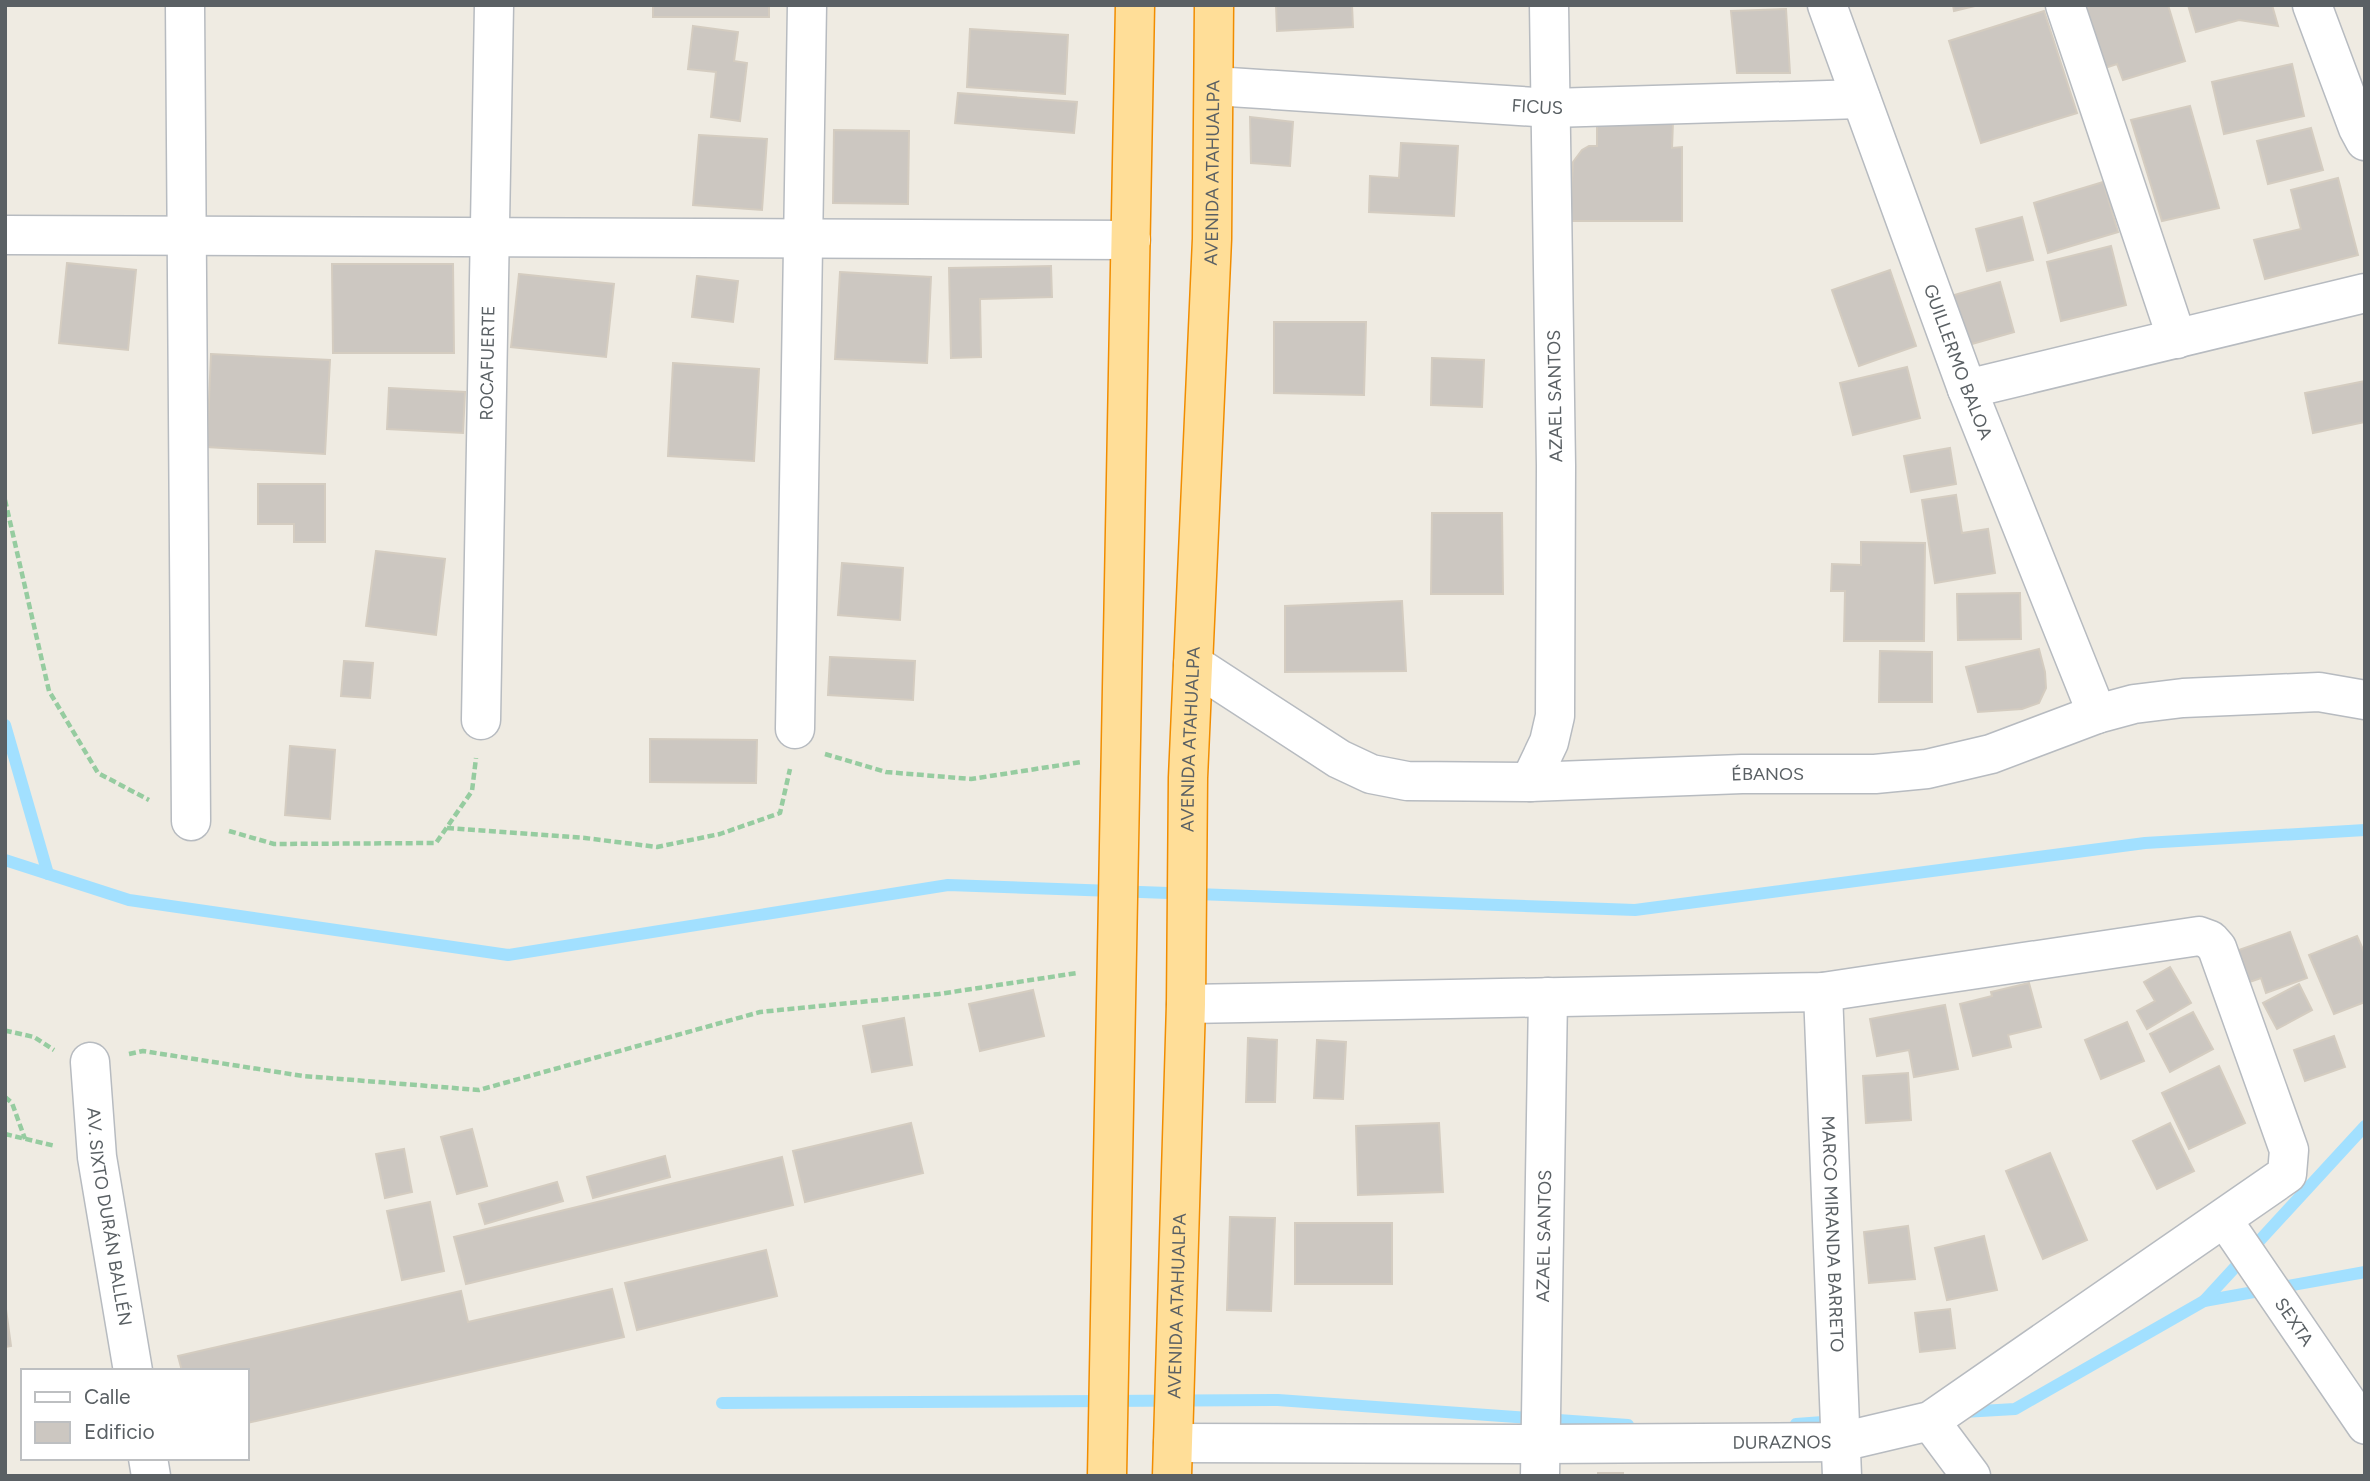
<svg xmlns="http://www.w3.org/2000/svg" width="2370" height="1481" font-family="Figtree,sans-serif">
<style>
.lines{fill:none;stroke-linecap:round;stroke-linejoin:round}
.stream{stroke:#a2e0ff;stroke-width:12}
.building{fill:#ccc7c1;stroke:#d4ccc0;stroke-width:2}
.pedestrian-casing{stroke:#b7bbc0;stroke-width:38}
.minor-casing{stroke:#b7bbc0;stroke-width:41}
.trunk-casing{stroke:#f18d00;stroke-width:41}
.path{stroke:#96cca0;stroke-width:4.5;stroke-dasharray:7 3.5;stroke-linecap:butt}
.pedestrian{stroke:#fff;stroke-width:35}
.minor{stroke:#fff;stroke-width:38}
.trunk{stroke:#ffde98;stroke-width:38}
.labels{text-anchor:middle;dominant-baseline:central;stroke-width:7;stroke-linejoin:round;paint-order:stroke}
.street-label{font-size:18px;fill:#5a6064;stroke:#fff}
</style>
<rect width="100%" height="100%" fill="#efebe2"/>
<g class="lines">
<g class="stream">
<path d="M5 725 48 874"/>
<path d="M5 860 129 900 508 955 948 885 1635 910 2145 843 2365 830"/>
<path d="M2204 1301 2365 1272"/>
<path d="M722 1403 1278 1400 1628 1425"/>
<path d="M1963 1412 2015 1409 2204 1301 2365 1126"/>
<path d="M1796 1424 1837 1421"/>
</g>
</g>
<g class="building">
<rect x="653" y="5" width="116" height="12"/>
<path d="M1276 5H1352L1353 27 1277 31Z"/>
<path d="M1953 5H1979L1954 11Z"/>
<path d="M2093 5H2168L2185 61 2123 80 2117 64 2102 69 2084 8Z"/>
<path d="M2188 5H2272L2278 26 2239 20 2196 32Z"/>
<path d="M1786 9 1790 73H1737L1731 11Z"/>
<path d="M2044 11 2077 113 1981 143 1949 41Z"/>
<path d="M693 26 738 32 734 61 747 63 740 121 711 117 716 72 688 69Z"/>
<path d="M970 29 1068 35 1065 94 967 87Z"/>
<path d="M2292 64 2304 116 2224 134 2212 82Z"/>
<path d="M958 93 1077 102 1074 133 955 123Z"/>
<path d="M2190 106 2219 208 2162 221 2131 120Z"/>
<path d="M1250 117 1293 122 1290 166 1251 163Z"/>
<path d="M1673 122 1672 148 1682 147V221H1570L1573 162 1582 150 1589 146H1597V123Z"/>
<path d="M2311 128 2323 170 2268 184 2257 141Z"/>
<path d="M834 130 909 131 908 204 833 203Z"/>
<path d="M699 135 767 139 762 210 693 205Z"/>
<path d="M1401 143 1458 146 1454 216 1369 212 1370 176 1399 178Z"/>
<path d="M2338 178 2358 255 2265 279 2254 240 2301 229 2291 190Z"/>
<path d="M2103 182 2118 232 2048 253 2034 203Z"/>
<path d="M2022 217 2033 260 1987 271 1976 229Z"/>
<path d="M2111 246 2126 305 2061 321 2047 262Z"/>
<path d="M67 263 136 270 128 350 59 343Z"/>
<path d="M332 264H453L454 353H333Z"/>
<path d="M1051 266 1052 297 980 299 981 357 951 358 949 268Z"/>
<path d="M1890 270 1916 346 1859 366 1832 290Z"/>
<path d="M840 272 931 277 927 363 835 359Z"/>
<path d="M519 274 614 284 606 357 511 347Z"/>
<path d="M697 276 738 281 733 322 692 317Z"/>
<path d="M2000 282 2014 332 1965 346 1951 296Z"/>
<path d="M1274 322H1366L1364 395 1274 393Z"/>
<path d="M211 354 330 360 325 454 207 447Z"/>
<path d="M1432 358 1484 360 1482 407 1431 405Z"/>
<path d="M673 363 759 369 754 461 668 456Z"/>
<path d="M1907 367 1920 418 1853 435 1840 383Z"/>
<path d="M2365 381V422L2313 433 2305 393Z"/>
<path d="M389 388 465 392 463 433 387 429Z"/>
<path d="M1950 448 1956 484 1911 492 1904 456Z"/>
<path d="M258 484H325V542H294V524H258Z"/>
<path d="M1956 495 1962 533 1988 529 1995 573 1935 583 1922 500Z"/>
<path d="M1432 513H1502L1503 594H1431Z"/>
<path d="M1861 542 1925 543 1924 641H1844L1845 591H1831L1832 564 1861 565Z"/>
<path d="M376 551 445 559 436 635 366 626Z"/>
<path d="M842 563 903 568 900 620 838 615Z"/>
<path d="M2020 593 2021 639 1958 640 1957 594Z"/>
<path d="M1402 601 1406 671 1285 672V606Z"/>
<path d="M2039 649 2045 672 2046 688 2039 703 2022 709 1978 712 1966 667Z"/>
<path d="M1880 651 1932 652V702H1879Z"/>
<path d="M830 657 915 661 913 700 828 695Z"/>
<path d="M344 661 373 663 370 698 341 696Z"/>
<path d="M650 739 757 740 756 783 650 782Z"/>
<path d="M290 746 335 750 330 819 285 815Z"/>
<path d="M2290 932 2307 978 2266 993 2261 978 2241 985 2230 953Z"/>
<path d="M2357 936 2365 954V1002L2334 1014 2309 955Z"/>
<path d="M2170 967 2191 1003 2147 1029 2137 1011 2155 1001 2144 982Z"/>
<path d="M2029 983 2041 1027 2008 1035 2011 1047 1973 1056 1960 1004 1992 996 1991 992Z"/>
<path d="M2299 984 2312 1010 2277 1029 2263 1003Z"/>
<path d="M1033 990 1044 1036 980 1051 969 1004Z"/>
<path d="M1945 1005 1958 1069 1914 1077 1909 1050 1877 1056 1870 1019Z"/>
<path d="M2193 1012 2213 1049 2170 1072 2150 1034Z"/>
<path d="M904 1018 912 1065 872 1072 863 1026Z"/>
<path d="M2127 1022 2144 1061 2101 1079 2085 1040Z"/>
<path d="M2334 1036 2345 1067 2305 1081 2294 1050Z"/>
<path d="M1248 1038 1277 1040 1275 1102H1246Z"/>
<path d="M1317 1040 1346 1042 1343 1099 1314 1098Z"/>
<path d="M2219 1066 2245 1123 2189 1149 2162 1093Z"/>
<path d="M1908 1073 1911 1120 1866 1123 1863 1076Z"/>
<path d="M911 1123 923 1173 805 1202 793 1151Z"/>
<path d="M1439 1123 1443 1192 1358 1195 1356 1126Z"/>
<path d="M2170 1123 2194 1171 2157 1189 2133 1141Z"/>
<path d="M472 1129 487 1186 457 1194 441 1137Z"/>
<path d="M404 1149 412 1192 385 1198 376 1154Z"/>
<path d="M2050 1153 2087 1240 2043 1259 2006 1171Z"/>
<path d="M665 1156 670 1177 593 1198 587 1177Z"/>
<path d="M782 1157 793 1205 466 1284 454 1237Z"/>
<path d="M557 1182 563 1201 485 1224 479 1204Z"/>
<path d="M430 1202 444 1271 402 1280 387 1211Z"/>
<path d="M1230 1217 1275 1218 1271 1311 1227 1310Z"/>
<rect x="1295" y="1223" width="97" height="61"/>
<path d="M1908 1226 1915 1279 1869 1283 1864 1232Z"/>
<path d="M1984 1236 1997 1290 1947 1300 1935 1248Z"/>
<path d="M766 1250 777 1296 637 1330 625 1283Z"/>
<path d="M612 1289 624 1337 247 1423V1371H182L178 1356 461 1291 468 1322Z"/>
<path d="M5 1302 11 1346 5 1347Z"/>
<path d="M1950 1309 1955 1348 1920 1352 1915 1313Z"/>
<rect x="1598" y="1473" width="25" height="3"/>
</g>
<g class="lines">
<defs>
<g id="pedestrian">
<path id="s1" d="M2223 1218 2365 1426"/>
</g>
<g id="minor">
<path d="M185 5 191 821"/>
<path id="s2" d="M1827 5 1967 389 2097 714"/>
<path d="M2065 5 2177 339"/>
<path d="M2312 5 2358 128 2365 141"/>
<path id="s3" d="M1214 86 1551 108 1861 99"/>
<path d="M5 235 1131 240"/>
<path d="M1967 389 2365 293"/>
<path id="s4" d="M1193 664 1339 759 1371 774 1407 781 1530 782 1742 774H1875L1927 769 1991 754 2097 714 2134 704 2183 698 2319 692 2365 700"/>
<path id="s5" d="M481 720 494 5"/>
<path d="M795 729 807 5"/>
<path d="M1530 782 1549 742 1555 716 1556 466 1549 5"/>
<path id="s6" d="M1823 992 1842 1476"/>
<path id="s7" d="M90 1062 97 1157 133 1371"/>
<path d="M1930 1421 1971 1476"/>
<path id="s8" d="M1173 1443 1542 1444 1841 1442 1930 1421 2287 1174 2289 1150 2217 948 2210 940 2199 936 1823 992 1186 1004"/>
<path d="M148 1458 151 1476"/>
<path id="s9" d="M1540 1476 1548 997"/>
</g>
<g id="trunk">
<path d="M1107 1476 1135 5"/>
<path id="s10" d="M1172 1476 1186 1004 1188 778 1212 239 1214 5"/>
</g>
</defs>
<use href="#pedestrian" class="pedestrian-casing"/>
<use href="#minor" class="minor-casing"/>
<use href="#trunk" class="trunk-casing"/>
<g class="path">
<path d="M5 500 49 691 98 773 149 800"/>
<path d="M825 754 886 772 971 779 1081 762"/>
<path d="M447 828 585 838 657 847 720 834 780 813 790 769"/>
<path d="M229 831 274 844 436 843 472 791 476 758"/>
<path d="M5 1032 7 1031 34 1037 54 1050"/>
<path d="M129 1054 143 1051 303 1076 479 1090 760 1012 939 994 1077 973"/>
<path d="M5 1097 12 1103 25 1139"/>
<path d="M5 1134 55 1146"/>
</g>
<use href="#pedestrian" class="pedestrian"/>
<use href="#minor" class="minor"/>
<use href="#trunk" class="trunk"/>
</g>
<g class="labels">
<g class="street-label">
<text stroke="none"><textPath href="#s3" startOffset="324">FICUS</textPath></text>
<text stroke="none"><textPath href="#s10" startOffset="1304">AVENIDA ATAHUALPA</textPath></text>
<text stroke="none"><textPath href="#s2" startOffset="380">GUILLERMO BALOA</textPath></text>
<text stroke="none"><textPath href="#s5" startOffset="357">ROCAFUERTE</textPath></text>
<text transform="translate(1555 396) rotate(-91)">AZAEL SANTOS</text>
<text stroke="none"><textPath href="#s10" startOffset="737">AVENIDA ATAHUALPA</textPath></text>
<text stroke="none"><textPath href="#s4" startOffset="607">ÉBANOS</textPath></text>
<text stroke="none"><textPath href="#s7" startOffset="156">AV. SIXTO DURÁN BALLÉN</textPath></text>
<text stroke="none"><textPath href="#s6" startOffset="242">MARCO MIRANDA BARRETO</textPath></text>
<text stroke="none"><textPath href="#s9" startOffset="240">AZAEL SANTOS</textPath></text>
<text stroke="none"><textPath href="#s10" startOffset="170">AVENIDA ATAHUALPA</textPath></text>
<text stroke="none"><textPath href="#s1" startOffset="126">SEXTA</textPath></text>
<text stroke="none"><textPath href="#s8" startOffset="609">DURAZNOS</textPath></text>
</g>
</g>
<rect width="2370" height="1481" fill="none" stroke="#5a6064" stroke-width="14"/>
<rect x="21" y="1369" width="228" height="91" fill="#ffffff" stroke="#bdbfc1" stroke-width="2"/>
<rect x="35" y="1392" width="35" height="10" fill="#ffffff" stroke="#bdbfc1" stroke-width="2"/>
<text x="84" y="1404" font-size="21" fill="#5a6064">Calle</text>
<rect x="35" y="1422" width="35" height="21" fill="#ccc7c1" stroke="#bdbfc1" stroke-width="2"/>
<text x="84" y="1439" font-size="21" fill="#5a6064">Edificio</text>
</svg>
